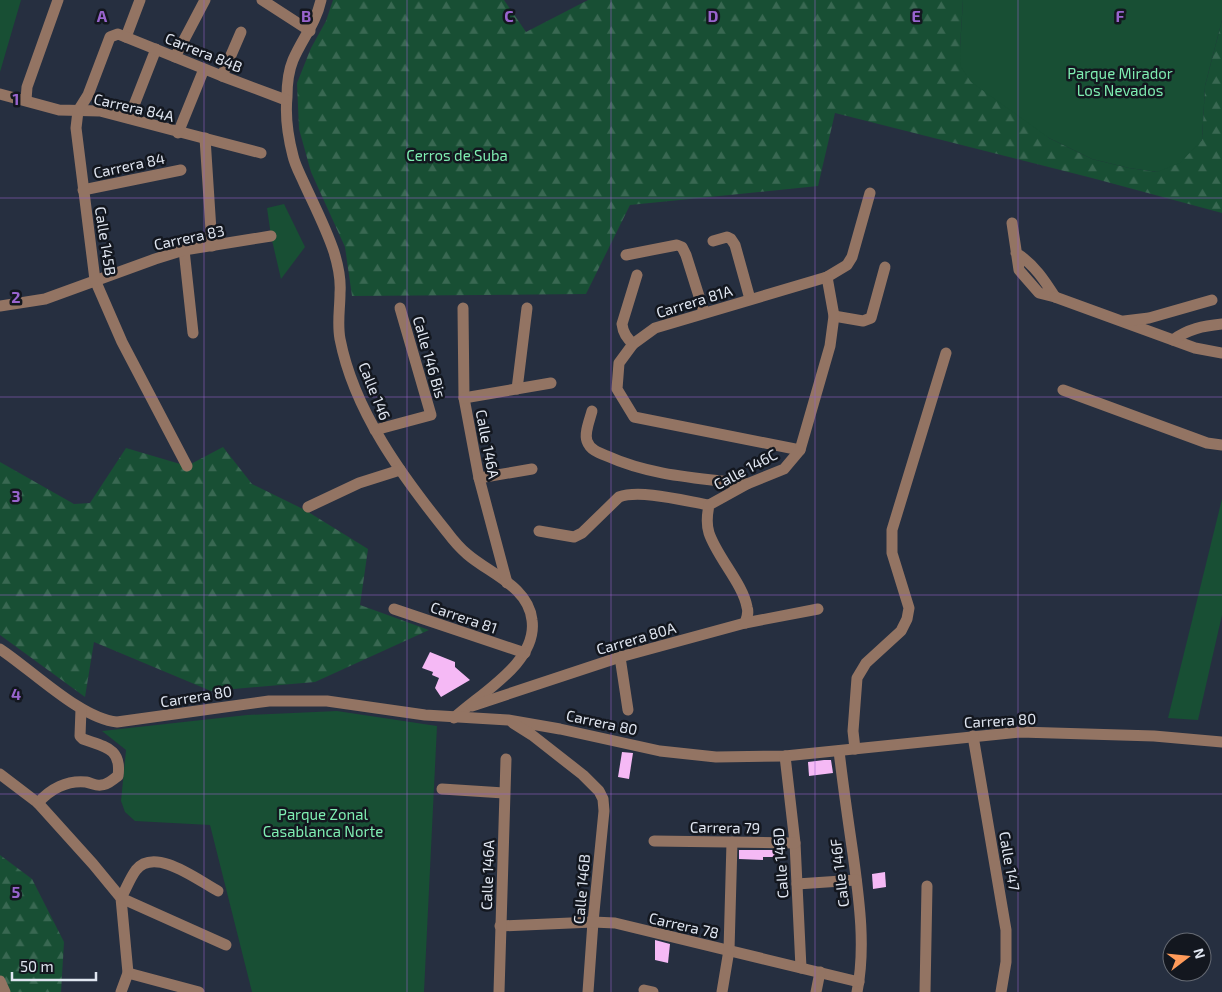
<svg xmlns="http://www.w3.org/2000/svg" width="1222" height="992" font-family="'Exo 2',sans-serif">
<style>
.forest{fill:url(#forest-firs)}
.green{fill:#184f34}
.building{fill:#f5b9f5}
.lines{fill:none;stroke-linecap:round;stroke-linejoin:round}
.minor{stroke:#937463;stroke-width:11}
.grid{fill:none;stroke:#9964ce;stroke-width:1;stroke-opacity:0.55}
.labels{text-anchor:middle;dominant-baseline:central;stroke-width:5;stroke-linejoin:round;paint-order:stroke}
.street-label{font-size:15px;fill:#e0e6f1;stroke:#13171f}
.park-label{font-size:15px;fill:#7feeb2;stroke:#13171f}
.grid-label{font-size:16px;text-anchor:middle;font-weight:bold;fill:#9964ce;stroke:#13171f;stroke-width:5;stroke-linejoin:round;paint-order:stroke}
</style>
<defs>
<pattern id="forest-firs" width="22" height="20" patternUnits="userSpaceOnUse" patternTransform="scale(1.25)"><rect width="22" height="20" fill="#184f34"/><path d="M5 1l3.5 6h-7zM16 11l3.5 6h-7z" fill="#396852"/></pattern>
</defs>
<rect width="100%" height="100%" fill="#262f40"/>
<g class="forest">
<path d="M333 0H504L526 32 588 0H963L960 48 1049 138 1092 159 1129 168 1157 172 1202 140 1205 86 1222 20V213L1092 178 835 113 818 186 630 205 586 294 352 296 345 247 311 172 299 129 297 83 311 48 326 21Z"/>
<path d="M223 447 252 484 305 510 368 549 360 605 429 630 315 682 211 691 94 642 85 697 0 635V462L74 504 90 503 126 448 187 466Z"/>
<path d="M0 855 32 879 64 942 61 992H0Z"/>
</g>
<g class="green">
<path d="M0 0H21L0 72Z"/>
<path d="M963 0H1222V20L1205 86 1202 140 1180 163 1157 172 1129 168 1092 159 1049 138 971 82 961 67 960 48Z"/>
<path d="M284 204 305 247 281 279 271 236 267 208Z"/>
<path d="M1222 499V615L1198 720 1168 718Z"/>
<path d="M337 711 437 726 424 992H252L210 825 135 821 125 812 121 801 126 750 102 731 247 715Z"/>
</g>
<g class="building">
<path d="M430 652 455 662V667L470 680 441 697 435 688 439 678 432 675 433 672 422 668Z"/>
<path d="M622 752 633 753 629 779 618 777Z"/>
<path d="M824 760H831L833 773 809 776 808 762Z"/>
<path d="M739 850H778V857H763V860L739 859Z"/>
<path d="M885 872 886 887 873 889 872 874Z"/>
<path d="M655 940 670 944 668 963 655 960Z"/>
</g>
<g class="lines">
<g class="minor">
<path d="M262 0 310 31"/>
<path d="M321 0C316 23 302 39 293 60 288 72 287 85 287 97 285 117 288 137 293 156 295 165 300 174 304 183 314 205 326 228 334 252 338 265 341 280 340 293 340 309 337 323 340 339 354 411 402 476 447 532 453 540 460 548 467 554 490 574 528 586 532 620 538 662 481 693 454 718"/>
<path d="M126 37 140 0"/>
<path d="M175 57 205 0"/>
<path d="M222 76 241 32"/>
<path d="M0 94 59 110 100 111 261 153"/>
<path d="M26 100 27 87 58 0"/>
<path d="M129 118 156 49"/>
<path d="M178 133 204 69"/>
<path d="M205 138 212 246"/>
<path d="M83 190 181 170"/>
<path d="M1012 223 1019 270 1039 293 1055 297C1045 281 1034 264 1016 253"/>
<path d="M713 241 727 237 731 239 735 245 750 299"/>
<path d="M184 250 193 333"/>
<path d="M626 255 677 245 682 247 686 255 704 312"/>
<path d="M1055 297 1195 348 1222 353"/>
<path d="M0 306 45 299 155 259 184 250 271 236"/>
<path d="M463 308 464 398 479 478 507 583"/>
<path d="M834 316 863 321 871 318 885 267"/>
<path d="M1124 321 1149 318 1212 300"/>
<path d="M1173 340C1188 329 1203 326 1222 324"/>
<path d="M633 344C627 338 623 333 622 324L637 275"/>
<path d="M517 389 527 308"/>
<path d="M1063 390 1207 443 1222 445"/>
<path d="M464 398 551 383"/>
<path d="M592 411C590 419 584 433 587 441 590 450 599 453 607 456 651 476 699 478 747 484"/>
<path d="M375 430 431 415 400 308"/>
<path d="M800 450 634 417 617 389 619 363 633 344 655 328 827 277 847 265 852 257 870 193"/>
<path d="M187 466 122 342 95 280 76 128 78 111 88 95 110 37 118 34 222 76 286 100"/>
<path d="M479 478 532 469"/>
<path d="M308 507 359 483 400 470"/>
<path d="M539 531 574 537 582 533 619 497C640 489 685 501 709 505"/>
<path d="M394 609 525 653"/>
<path d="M745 623C747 617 749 613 747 607 743 584 717 557 709 533 706 524 707 515 709 505L747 484 784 469 800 450 830 346 834 316 827 277"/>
<path d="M0 649C32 670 81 719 117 722L269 701H327L425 715 508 720 560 729 660 751 716 757 785 756 1020 732 1154 736 1222 742"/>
<path d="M620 657 628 710"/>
<path d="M472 706 620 657 745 623 818 609"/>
<path d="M513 723 532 735 583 775 599 791 603 799 604 811 593 922 588 992"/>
<path d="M973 736 1006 930V962L1001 992"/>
<path d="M855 749 853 731 857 678 866 663 901 631 907 619 909 608 892 553V530L946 353"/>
<path d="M839 751C843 785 848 820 853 854 859 899 866 947 857 992"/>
<path d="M785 756 795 843 801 968"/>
<path d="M0 774 38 803 93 864 121 898 128 973 121 992"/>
<path d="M442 789 504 793"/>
<path d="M38 803C50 789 67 780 86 782 91 783 97 786 101 785 108 785 113 779 118 776 122 748 105 747 83 739L80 736 81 709"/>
<path d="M654 841 795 843"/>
<path d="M797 884 856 880"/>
<path d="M218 891C199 881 155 846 136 870 130 878 126 889 121 898L226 945"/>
<path d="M500 926 593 922 615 923 859 982"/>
<path d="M128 973 199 992"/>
<path d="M0 981 5 992"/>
<path d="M644 990 653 992"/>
<path d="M499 992 506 759"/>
<path d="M722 992 729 950 732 842"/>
<path d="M816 992 820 972"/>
<path d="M925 992 927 886"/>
</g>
</g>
<path class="grid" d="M204 0V992M407 0V992M611 0V992M815 0V992M1018 0V992M0 198H1222M0 397H1222M0 595H1222M0 794H1222"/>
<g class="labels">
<g class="street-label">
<text transform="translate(204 52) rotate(22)">Carrera 84B</text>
<text transform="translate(134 107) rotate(13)">Carrera 84A</text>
<text transform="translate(129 165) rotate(-12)">Carrera 84</text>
<text transform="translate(189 237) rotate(-12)">Carrera 83</text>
<text transform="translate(106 241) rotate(81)">Calle 145B</text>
<text transform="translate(694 301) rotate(-17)">Carrera 81A</text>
<text transform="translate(430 357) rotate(74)">Calle 146 Bis</text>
<text transform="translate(375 391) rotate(68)">Calle 146</text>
<text transform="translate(488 444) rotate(79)">Calle 146A</text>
<text transform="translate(745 469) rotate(-28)">Calle 146C</text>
<text transform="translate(464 617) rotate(19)">Carrera 81</text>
<text transform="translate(636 638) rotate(-16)">Carrera 80A</text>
<text transform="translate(196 696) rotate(-9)">Carrera 80</text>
<text transform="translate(1000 720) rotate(-3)">Carrera 80</text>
<text transform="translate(602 722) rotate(12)">Carrera 80</text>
<text transform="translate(725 827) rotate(1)">Carrera 79</text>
<text transform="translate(1010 861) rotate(80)">Calle 147</text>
<text transform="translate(780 863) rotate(-94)">Calle 146D</text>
<text transform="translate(839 873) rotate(-97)">Calle 146F</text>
<text transform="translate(487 875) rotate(-88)">Calle 146A</text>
<text transform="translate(581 889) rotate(-85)">Calle 146B</text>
<text transform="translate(684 925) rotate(13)">Carrera 78</text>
</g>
<g class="park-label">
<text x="1120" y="73">Parque Mirador<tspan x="1120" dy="17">Los Nevados</tspan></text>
<text x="457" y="155">Cerros de Suba</text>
<text x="323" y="814">Parque Zonal<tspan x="323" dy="17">Casablanca Norte</tspan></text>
</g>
</g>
<g class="grid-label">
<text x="102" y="22">A</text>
<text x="306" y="22">B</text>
<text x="509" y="22">C</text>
<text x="713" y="22">D</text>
<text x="916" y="22">E</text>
<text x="1120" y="22">F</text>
<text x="16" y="105">1</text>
<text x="16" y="303">2</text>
<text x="16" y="502">3</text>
<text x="16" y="700">4</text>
<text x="16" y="898">5</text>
</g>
<g transform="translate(1187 957) rotate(74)"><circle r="24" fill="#13171f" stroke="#656a73"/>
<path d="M0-4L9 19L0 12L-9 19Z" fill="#ff9b5a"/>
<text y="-8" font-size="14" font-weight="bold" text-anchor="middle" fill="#e0e6f1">N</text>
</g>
<path d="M12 972v8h84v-8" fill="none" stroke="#e0e6f1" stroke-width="2.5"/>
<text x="20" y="972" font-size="15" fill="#e0e6f1" stroke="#13171f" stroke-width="4" paint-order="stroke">50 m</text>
</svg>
